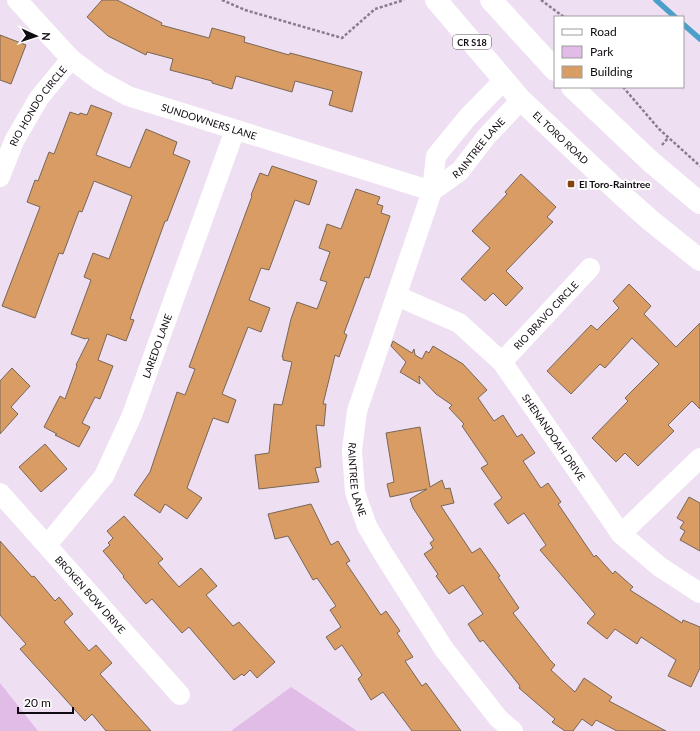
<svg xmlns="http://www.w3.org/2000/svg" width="700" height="731" font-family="Lato,sans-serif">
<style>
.green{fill:#e0bce7}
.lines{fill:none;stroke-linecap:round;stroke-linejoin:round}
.stream{stroke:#4aa0ca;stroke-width:5.5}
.building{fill:#d99c64;stroke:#776657}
.path{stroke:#887d8a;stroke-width:2.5;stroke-dasharray:3 2;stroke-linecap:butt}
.minor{stroke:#fff;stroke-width:20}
.primary{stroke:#fff;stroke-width:22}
.poi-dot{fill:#854311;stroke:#fff;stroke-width:1.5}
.labels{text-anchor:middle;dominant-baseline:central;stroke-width:4;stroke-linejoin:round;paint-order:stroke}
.shield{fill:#fff;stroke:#585458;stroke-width:1}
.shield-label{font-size:9px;font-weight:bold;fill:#100a11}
.street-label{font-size:10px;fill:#100a11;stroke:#fff}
.poi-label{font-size:10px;font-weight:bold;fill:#100a11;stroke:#fff;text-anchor:start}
</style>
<rect width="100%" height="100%" fill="#efdff2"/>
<g class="green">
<path d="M0 683 38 731H0Z"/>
<path d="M291 687 357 731H231Z"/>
</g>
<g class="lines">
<g class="stream">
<path d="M656 0 675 17"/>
<path d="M683 24 700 39"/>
</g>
</g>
<g class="building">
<path d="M102 0H117L162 23 161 25 209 38 212 28 245 37 244 42 289 55 290 53 362 72 352 112 329 105 333 91 295 81 292 92 236 76 232 89 212 83V81L170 70 173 59 147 52 146 55 108 36 87 17Z"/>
<path d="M0 35 26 45 11 84 0 80Z"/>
<path d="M91 105 112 113 96 155 130 168 146 129 177 142 173 154 190 161 167 221H165L142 285 130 319 134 320 126 341 107 334 98 360 113 366 100 399 95 397 82 423 90 427 79 447 55 435 57 434 44 427 60 396 65 399 77 366 76 365 89 339 87 338 85 339 71 334 91 280 84 277 93 253 109 259 132 196 94 181 82 212 79 211 63 254 59 253 35 318 2 306 40 207 27 202 35 180 38 181 49 152 54 154 70 112 79 115 80 113 87 115Z"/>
<path d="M272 166 317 181 309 205 295 200 269 270 261 268 249 300 270 308 261 332 248 327 222 394 236 400 228 423 213 418 187 488 202 498 187 519 165 504 160 513 134 495 150 472 177 392 185 395 195 369 189 367 252 196 251 195 260 173 268 176Z"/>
<path d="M521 174 556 207 547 217 553 222 506 271 523 288 506 306 493 293 485 301 461 279 490 248 472 231 507 194 505 192Z"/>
<path d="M356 189 380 197 377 204 383 206 381 213 390 216 369 278 365 277 344 333 347 335 339 357 335 355 323 404H326L324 426 316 425 321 467 315 468 319 482 259 489 255 455 269 453 274 404 282 405 292 362 283 360V357H282L291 319 297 302 317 309 327 282 320 280 330 252 319 248 327 224 341 229Z"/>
<path d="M629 284 651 306 644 314 676 347 700 323V409L692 401 668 425 674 431 638 466 625 453 616 462 592 438 628 401 625 398 659 364 632 338 605 368 600 364 571 394 547 371 591 325 597 330 619 308 613 301Z"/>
<path d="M393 341 412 353 414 349 415 355 422 359 426 351 429 353 433 346 463 364 487 390 478 398 494 421 503 415 517 437 522 434 535 453 523 461 541 488 548 483 561 502 558 504 594 557 596 555 613 574 615 571 633 587 630 590 682 623 683 620 700 627V668L691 687 668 676 676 660 641 637 637 644 615 629 607 639 587 623 595 614 540 550 546 545 524 513 508 524 494 504 502 498 481 468 488 464 462 426 464 424 449 408 452 405 436 394 419 376 420 384 400 372 406 362 391 346Z"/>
<path d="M12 368 30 386 11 407 18 414 0 434V381Z"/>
<path d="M420 427 430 487 442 480 445 489 450 488 454 503 441 506 472 553 480 548 500 576 498 577 519 608 513 613 550 660 555 665 551 670 575 692 584 678 612 697 609 701 666 731H617L596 720 592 726 582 719 573 731H565L552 722 555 719 519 688 520 686 483 640 480 642 468 624 483 614 463 585 449 594 436 576 438 574 424 554 433 548 430 543 434 540 413 508 410 499 427 489 390 497 387 484 394 482 386 433Z"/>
<path d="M45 444 67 469 41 492 19 467Z"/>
<path d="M689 497 700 503V551L680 540 685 531 680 528 684 522 677 518Z"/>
<path d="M311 504 331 545 338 541 350 561 346 563 381 615 386 611 400 631 397 633 413 657 405 661 422 686 426 683 461 731H412L383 692 371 700 358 679 362 675 342 645 335 650 326 637 341 627 330 610 336 606 317 578 313 580 288 536 275 539 268 514Z"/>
<path d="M124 516 163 559 158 563 179 587 201 568 217 586 206 595 233 626 239 622 275 662 257 678 250 670 244 676 242 674 234 680 189 627 182 633 152 599 146 604 123 577 124 576 103 551 110 545 108 543 113 538 107 531Z"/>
<path d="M0 541 32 577 34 576 55 601 59 597 73 614 64 622 89 651 96 645 112 663 100 674 151 731H106L92 714 85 721 20 649 26 644 0 615Z"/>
</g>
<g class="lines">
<g class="path">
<path d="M222 0 245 10 342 38 375 9 404 0"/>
<path d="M541 0 564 17"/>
<path d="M623 87 659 129 700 166"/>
<path d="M662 145 668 138"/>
</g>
<g class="minor">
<path id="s1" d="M17 0 71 59 99 80 128 96 432 191"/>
<path id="s2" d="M504 80 468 117 436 156 432 191 357 411 352 450 355 492 367 526 384 555 444 649 498 718 513 731"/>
<path id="s3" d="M0 177 14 141 39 98 71 59"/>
<path id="s4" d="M432 191 460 171 486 137 521 100"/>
<path id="s5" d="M397 296 459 323 502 362 621 534 660 567 700 593"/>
<path id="s6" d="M502 362 590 268"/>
<path id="s7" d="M0 493 180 695"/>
<path d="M621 534 700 458"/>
<path id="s8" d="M47 545 104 476 132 415 235 130"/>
</g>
<g class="primary">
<path id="s9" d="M436 0 521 100 622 195 650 220 700 260"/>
<path d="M491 0 555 70"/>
<path d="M572 87 650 161 700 203"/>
</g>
</g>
<rect class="poi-dot" x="567" y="180" width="8" height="8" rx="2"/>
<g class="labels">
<rect class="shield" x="453" y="35" width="38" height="14" rx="3"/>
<g class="shield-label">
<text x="472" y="42">CR S18</text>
</g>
<g class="street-label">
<text stroke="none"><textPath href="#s3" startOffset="81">RIO HONDO CIRCLE</textPath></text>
<text stroke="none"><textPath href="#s1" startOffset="233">SUNDOWNERS LANE</textPath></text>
<text stroke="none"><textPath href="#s9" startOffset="186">EL TORO ROAD</textPath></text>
<text stroke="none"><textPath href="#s4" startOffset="64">RAINTREE LANE</textPath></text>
<text stroke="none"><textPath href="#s6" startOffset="64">RIO BRAVO CIRCLE</textPath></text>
<text stroke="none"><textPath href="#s8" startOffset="230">LAREDO LANE</textPath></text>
<text stroke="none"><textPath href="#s5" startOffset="217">SHENANDOAH DRIVE</textPath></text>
<text stroke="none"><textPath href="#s2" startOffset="439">RAINTREE LANE</textPath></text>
<text stroke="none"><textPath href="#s7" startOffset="136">BROKEN BOW DRIVE</textPath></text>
</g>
<g class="poi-label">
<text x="579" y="184">El Toro-Raintree</text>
</g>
</g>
<rect x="554" y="16" width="130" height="72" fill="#ffffff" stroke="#9f9da0"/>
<rect x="562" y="29" width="20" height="6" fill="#ffffff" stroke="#9f9da0"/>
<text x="590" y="36" font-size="12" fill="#100a11">Road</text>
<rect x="562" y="46" width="20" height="12" fill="#e0bce7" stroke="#9f9da0"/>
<text x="590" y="56" font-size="12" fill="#100a11">Park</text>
<rect x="562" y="66" width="20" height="12" fill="#d99c64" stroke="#9f9da0"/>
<text x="590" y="76" font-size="12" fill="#100a11">Building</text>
<g transform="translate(36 36) rotate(93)" stroke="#ffffff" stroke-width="3" paint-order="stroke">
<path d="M0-3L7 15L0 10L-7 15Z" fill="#100a11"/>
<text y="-6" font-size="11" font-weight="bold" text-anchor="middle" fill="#100a11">N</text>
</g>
<path d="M18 707v6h55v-6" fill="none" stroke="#100a11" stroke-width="2"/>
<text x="24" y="707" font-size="12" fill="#100a11" stroke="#ffffff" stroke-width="3" paint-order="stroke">20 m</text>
</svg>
